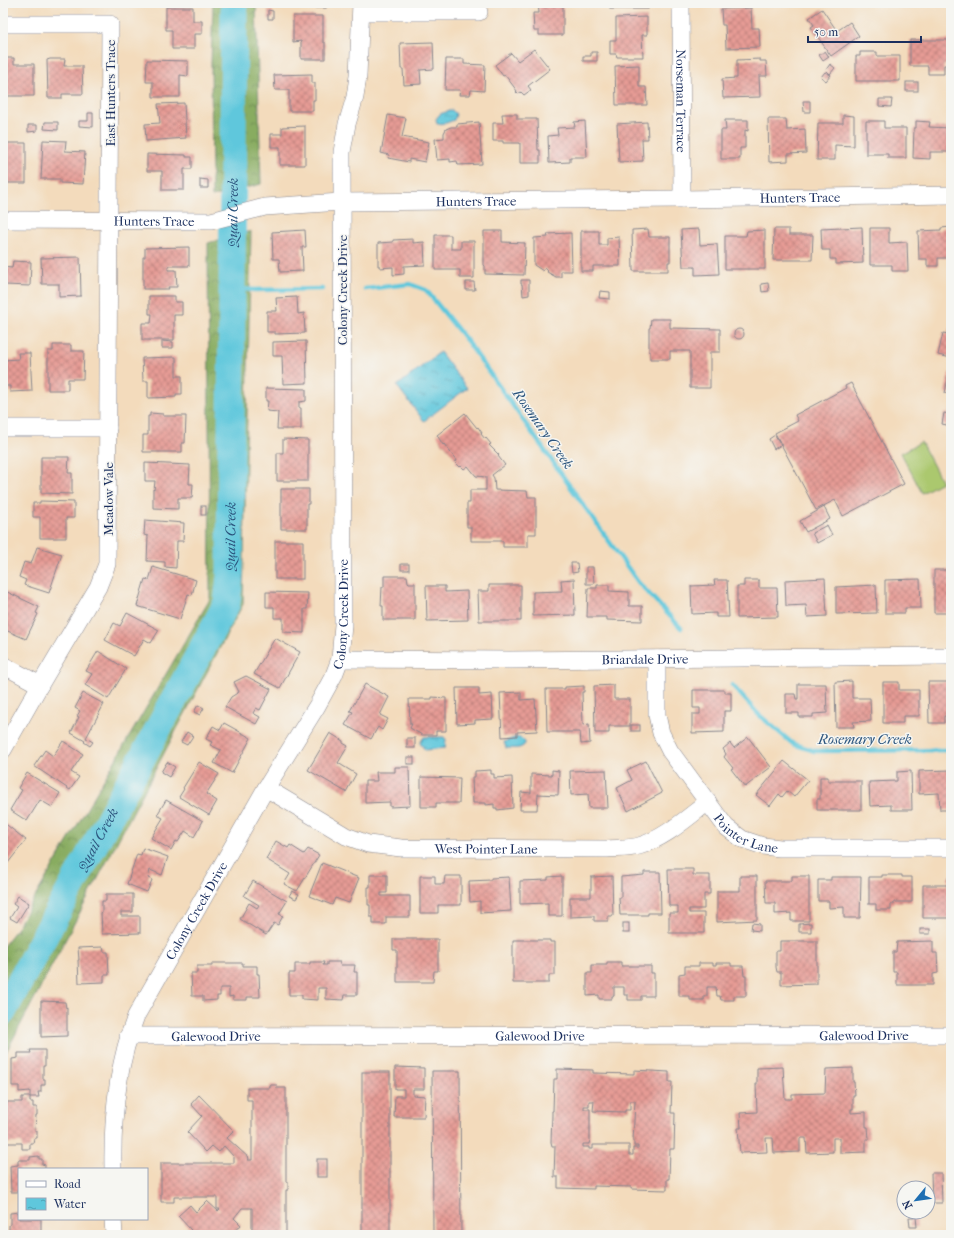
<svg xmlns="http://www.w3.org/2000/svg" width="954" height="1238" font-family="'IM FELL French Canon',serif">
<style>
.grass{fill:#abc86e;stroke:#637c66}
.forest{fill:url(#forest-crowns);stroke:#526e60}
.water{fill:url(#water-ripples);stroke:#3d7b9d}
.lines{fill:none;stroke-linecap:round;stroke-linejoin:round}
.stream{stroke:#5fc7dc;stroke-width:4.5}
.river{stroke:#5fc7dc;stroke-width:27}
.building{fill:url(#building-cross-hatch);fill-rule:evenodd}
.minor-casing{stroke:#87858d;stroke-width:18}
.minor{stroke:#fff;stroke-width:17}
.labels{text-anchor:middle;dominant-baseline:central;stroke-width:3;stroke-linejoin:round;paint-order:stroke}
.street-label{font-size:13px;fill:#1b2f5e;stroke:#f6f6f2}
.water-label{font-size:14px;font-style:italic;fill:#2c557e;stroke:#f6f6f2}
</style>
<defs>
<pattern id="forest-crowns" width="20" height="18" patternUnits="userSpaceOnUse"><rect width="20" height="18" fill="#88ac61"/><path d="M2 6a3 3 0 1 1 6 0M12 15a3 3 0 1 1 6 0" fill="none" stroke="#6e8c53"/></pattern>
<pattern id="water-ripples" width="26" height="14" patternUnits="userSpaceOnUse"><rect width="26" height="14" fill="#5fc7dc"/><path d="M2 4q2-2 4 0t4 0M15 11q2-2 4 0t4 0" fill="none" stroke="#4ea2b6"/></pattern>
<pattern id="building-cross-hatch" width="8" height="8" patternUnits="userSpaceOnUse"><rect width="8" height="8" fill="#e69b94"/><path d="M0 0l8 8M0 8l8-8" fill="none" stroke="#ba7f7c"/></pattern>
</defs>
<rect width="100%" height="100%" fill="#f6f6f2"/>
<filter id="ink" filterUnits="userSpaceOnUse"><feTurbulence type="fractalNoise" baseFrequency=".025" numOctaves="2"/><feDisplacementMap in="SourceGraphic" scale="8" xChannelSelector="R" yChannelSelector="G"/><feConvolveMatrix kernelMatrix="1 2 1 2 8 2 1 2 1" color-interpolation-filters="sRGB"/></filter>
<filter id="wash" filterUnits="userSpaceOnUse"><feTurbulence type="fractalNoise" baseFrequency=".012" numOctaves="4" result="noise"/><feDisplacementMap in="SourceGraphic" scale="16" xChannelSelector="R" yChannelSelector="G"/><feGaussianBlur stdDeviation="0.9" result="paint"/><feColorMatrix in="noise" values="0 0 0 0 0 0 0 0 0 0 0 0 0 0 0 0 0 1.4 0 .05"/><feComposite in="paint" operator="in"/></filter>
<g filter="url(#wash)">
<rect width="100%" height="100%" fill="#f3dbbc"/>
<path class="grass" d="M921 442 942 482 922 493 901 453Z"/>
<g class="forest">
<path d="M213 3H256L261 184 212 197 211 63Z"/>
<path d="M251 231 243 604 3 1058V946L15 931 210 599 208 243Z"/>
</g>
<g class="water">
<path d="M452 110 456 114 454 120 446 123 437 124 436 119 440 114Z"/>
<path d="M440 352 467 388 424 421 397 386Z"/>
<path d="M424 737H444L446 739 445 748 425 750 420 743Z"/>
<path d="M517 737H520L525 742V744C521 750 513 748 506 748L504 742Z"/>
</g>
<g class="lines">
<g class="stream">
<path d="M232 282 241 289 255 290 322 289"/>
<path d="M365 289 410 284 426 290 467 341 638 582 681 628"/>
<path d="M732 685 758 714 793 744 815 751 951 750"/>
</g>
<path class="river" id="s1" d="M3 1012 227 603 230 576 234 3"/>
</g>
<g id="blocks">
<g class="building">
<rect x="295" y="3" width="31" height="5"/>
<path d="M538 3H563V35H539V31H534L533 13H539Z"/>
<rect x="610" y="3" width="38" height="6"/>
<path d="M166 7H193V21H202V34H194V49H172V30H166Z"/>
<path d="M751 8 752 28H759L760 47 726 48 725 25H722L721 9Z"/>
<path d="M822 9 837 31 850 22 859 36 831 56 811 27 814 25 809 18Z"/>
<path d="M268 10 273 11V19H268Z"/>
<path d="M293 16H323V42H325V59H301V41L293 42Z"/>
<path d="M647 17V35H642L643 57H617L616 54H610V40H616V18Z"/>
<path d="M910 40H951V65H944V74H928V66H910Z"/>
<path d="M433 42 434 69 420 70 421 84 404 85 403 69H401L400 43Z"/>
<path d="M534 49 550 69 528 86 531 90 524 95 521 92 518 94 516 92 517 91 505 75 503 76 495 65 511 53 518 61Z"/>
<path d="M825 51 829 57 823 61 819 55Z"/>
<path d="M591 52H597V61H583V56H591Z"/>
<path d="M860 52H877V56H900V81H856V56H860Z"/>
<path d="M3 58H14V64H34V96H3Z"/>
<path d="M50 59H65L64 66H82L83 94H62V98H48L47 60Z"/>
<path d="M446 59H464V64L485 65 484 91 471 90 470 95H459L460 90H445Z"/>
<path d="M760 59V61H766L767 76H759L760 97 723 98 722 79 737 78V60Z"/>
<path d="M147 60 188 61V76L180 75V97H153V82H146Z"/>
<path d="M830 64 835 68 830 74 826 70Z"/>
<path d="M639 65V87H646L647 105H616L615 66Z"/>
<path d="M825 72 831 75 826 81 821 77Z"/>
<path d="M312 74V83H315V100H313V111H289V90H275L274 75Z"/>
<rect x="906" y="82" width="12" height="9"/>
<path d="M879 99H892L891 107 879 106Z"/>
<path d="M803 101H810V112H804Z"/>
<path d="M184 103 186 138 146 141 145 124 160 123 158 104Z"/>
<path d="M88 113H93V127L79 126V121H88Z"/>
<path d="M502 114H517V119H537L538 150H540V163H520V143H503V141H493V123H503Z"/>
<path d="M388 115 406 118 402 137 429 142 425 162 409 159V162L388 158 389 155 381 153Z"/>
<path d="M843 115 854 116V146L835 145V160H817L818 123H843Z"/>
<path d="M768 119H786L787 130 805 129 806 153 788 154V161L769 162Z"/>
<path d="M725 120H748V131L745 130V148H740V159H721V130H726Z"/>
<path d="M585 121 587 157H570V162L549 163 548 136 558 135 557 128 575 127 574 122Z"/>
<path d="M866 121H884V128H906V158H888V154H866Z"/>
<path d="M916 121 930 122 929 127 951 128V152H930V159L913 158 914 128H916Z"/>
<path d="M45 122H58V130L44 129Z"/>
<path d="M479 122 482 164 458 165 457 161 450 162V159L437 160 435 139 444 138V133L446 129 451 127H457V124Z"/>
<path d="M647 122 648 139H642L643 161 619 162 617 124Z"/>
<path d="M28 125H37V131L28 132Z"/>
<path d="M305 126V165H280V147H271V134H282V127Z"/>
<path d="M43 140 66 141 65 151 85 152 83 184 60 183V179H41Z"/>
<path d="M3 143H26V183H5V170H3Z"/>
<path d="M147 154 186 155V157H192V169H184V190H162V171H147Z"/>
<path d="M200 179 208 180V188H200Z"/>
<path d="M862 227 863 263 836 264V259H830V250H822L821 229Z"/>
<path d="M951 227V258H938V266H927V259H919L918 231 941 230V228Z"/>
<path d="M870 228H889V243L907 242 908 271H892V265H870Z"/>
<path d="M648 229 649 237H670V262H668V271H633L632 230Z"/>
<path d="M699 229 700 245 717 244 719 274 695 275V267H683L681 230Z"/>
<path d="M774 229H789V235H813L812 260H773Z"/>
<path d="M305 230 306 247H302L303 271 280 272 279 259H273L272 232Z"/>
<path d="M765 230V269H725V236H746L747 231Z"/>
<path d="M484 231H502V242L525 243 524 275 485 274V266L484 265Z"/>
<path d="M581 231H599V245H607V238L619 237 620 266H593V271H581Z"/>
<path d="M571 233 572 271H561V277H556L547 272 548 271 545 268 543 271 534 265V238L548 237 547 234Z"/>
<path d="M435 235H451V249H461V241H474V278H460V270H435Z"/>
<path d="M413 239V243L424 242 425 265 404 266V274L393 275V267L380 268V266H378V243L393 242V240Z"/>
<path d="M189 247V266H168V270H176L177 287H168L169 289H143V257H145V248Z"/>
<path d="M80 257 81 296 59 297V284H42L41 258Z"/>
<path d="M13 261 31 262 30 286 5 285V290H3V267L12 268Z"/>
<path d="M521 280H529V295L523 296 522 284H521Z"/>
<path d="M466 282H474L475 290H466Z"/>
<path d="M768 283 769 291 762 292 761 284Z"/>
<path d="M600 291 610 292V299L599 298Z"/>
<path d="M149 296H175V302H182V315H174V340H142V323H151L152 314H149Z"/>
<path d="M297 297 298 314 304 313 305 333 275 334V332H267V311H277L276 298Z"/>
<path d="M651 319H670V328L720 329V352H710V388H690V351H670V359H650V351H649V328H650Z"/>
<path d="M949 328 951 329V358L938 355 943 333 948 334Z"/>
<circle cx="739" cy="334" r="5"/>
<path d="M162 341 173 342V348H162Z"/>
<path d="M306 341 307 383 283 384 282 356H273V342Z"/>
<path d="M53 345H71V351H84L83 379H68V390H48V351H53Z"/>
<path d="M18 353H30L32 391 10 392V386H3V360L19 359Z"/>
<path d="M176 357V376H182V394H176V397L148 398V381H143L142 358Z"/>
<path d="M949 373H951V394L945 393Z"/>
<path d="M851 383 904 484 843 516 835 500 816 510 775 433 798 421 795 415 846 388 845 386Z"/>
<path d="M266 388 306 389V401L299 402V408H301V429H277L278 412 267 411 268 401H266Z"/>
<path d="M950 409 951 426 942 424 944 413 949 414Z"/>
<path d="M150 413 163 414V416H186L185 443H182V452H143V435H148V416H150Z"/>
<path d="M465 413 477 428 478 427 482 433 481 434 485 439 486 438 491 444 489 445 499 455 498 456 505 465 492 475 494 478 495 490 527 491 528 497H536V534H528V547H503V541H471V527H467V503H470V490H486V477L476 476 468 466 464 469 461 466 460 467 455 462 457 461 444 444 443 445 437 435Z"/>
<path d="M775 435 781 445 774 449 769 439Z"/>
<path d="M283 439 308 440V481H277V453H283Z"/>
<path d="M41 457H69L68 473H72V494L41 493Z"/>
<path d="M145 463 190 465 189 484H193L192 498H178V509L153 508V489L154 490 155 481H145Z"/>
<path d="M281 489H309V504H307V529H281Z"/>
<path d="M40 501 74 502V518H66V538H40V517H33V503H40Z"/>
<rect x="201" y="506" width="5" height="9"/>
<path d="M824 507 830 519 806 532 800 521Z"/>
<path d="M145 520 184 523 183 541H177L176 568 165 567V562L147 561 148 536 144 535Z"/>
<path d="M827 525 832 535 817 543 812 533Z"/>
<rect x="275" y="541" width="28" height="38"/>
<path d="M37 547 62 554 49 593 24 585 26 580 19 577 24 562 31 564Z"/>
<path d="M571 563H577L578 572 572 573Z"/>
<rect x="401" y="564" width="8" height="6"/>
<path d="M153 567 196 580 192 595 188 594 180 619 137 606 145 579 149 580Z"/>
<path d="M586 567H593L594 584H586Z"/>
<path d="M934 570H951L950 613H934Z"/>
<path d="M384 576H407L408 582 409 583H415V620H383V606H381L382 587H384Z"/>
<path d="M825 578 827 616 807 617 806 605 786 606 785 580Z"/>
<path d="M574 579 575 615 533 616V592L562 591 561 580Z"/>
<path d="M920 579 921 608H905V613H885V580Z"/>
<path d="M714 580H727L729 617H716V613L692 614 691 586 715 585Z"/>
<path d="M744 580H759V588H777L778 617 737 618V586H744Z"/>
<path d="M489 585H521V621H479L478 591H489Z"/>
<path d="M597 585H609V591L629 592V606H642V621L607 620V617H587L588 588H597Z"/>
<path d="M876 585 877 613 836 614V587Z"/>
<path d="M426 586H445V592L467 591 468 620 427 621Z"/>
<path d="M3 590 39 607 36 613 38 614 26 639 3 629Z"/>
<path d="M266 592 308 593 307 609H304V633L283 632V618H274V607H266Z"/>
<path d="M127 613 159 630 151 643 144 639 134 656 105 640 114 623 120 626Z"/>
<path d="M275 638 300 652 280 688 254 674Z"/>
<path d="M98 651 126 669 108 699 85 685 92 674 86 671Z"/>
<path d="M246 676 271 689 260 710 256 708 253 713 260 717 256 724 225 707 231 697 239 692 234 682Z"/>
<path d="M852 681V698H870L871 721 853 722 854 727H836L835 682Z"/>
<path d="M883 682H899V690H919V716H903V723H883Z"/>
<path d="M928 682H949V691H951V716H944V723H929Z"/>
<path d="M365 684 389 697 380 715 388 719 382 730 378 727 371 739 345 725 353 712 350 711Z"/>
<path d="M798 684H826L827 713 813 714V717H799V713H786V694H795L796 699H798Z"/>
<path d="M614 685V699H630V726H609V733H595L594 686Z"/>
<path d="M584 686V692H582L583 725 589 724 590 743 581 744 580 732H547L546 689H565V687Z"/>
<path d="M456 688H479V695L492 694 493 719 475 720V723L457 724Z"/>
<path d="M693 690H725V693H731V711H724V732L692 733V714H700V708H693Z"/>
<path d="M521 692V700L535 699 537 731 517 732V736L502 737 500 693Z"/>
<path d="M83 693 104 704 86 738 93 742 90 746 84 742 85 741 71 733 79 717 77 716 80 711 75 708Z"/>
<path d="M432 697 446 698V731H436V735H422L410 728 412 724H410L409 699H432Z"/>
<path d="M198 705 204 708 200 715 194 712Z"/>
<path d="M224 723 251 738 232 773 214 763 221 750 210 745 212 742 206 739 213 726 220 730Z"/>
<rect x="631" y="725" width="9" height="6"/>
<path d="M187 732 193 736 187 745 181 742Z"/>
<path d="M330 733 343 741V743L348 746 338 763 356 774 346 792 308 770Z"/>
<path d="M748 737 771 767 745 787 731 769 733 768 724 757 726 754 723 749 730 743 734 748Z"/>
<rect x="407" y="738" width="8" height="10"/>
<path d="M63 741 83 754 71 772 79 777 70 790 34 766 45 750 53 756Z"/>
<rect x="407" y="757" width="7" height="7"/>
<path d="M646 761 662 793 628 811 617 788 632 780 627 770Z"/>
<path d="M784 761 808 780 794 797 787 791 782 797 779 794 770 806 756 795Z"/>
<path d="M167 762 175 767 169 777 161 772Z"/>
<path d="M199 762 219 774 206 794 217 801 209 815 179 797 184 789 183 788Z"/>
<path d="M395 767H409L410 806 390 807V802L365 803V781H377L376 772H395Z"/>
<path d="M491 770V774H494V778L512 777 513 808 497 810V808H494V804L486 805V803H473L472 777H475V771Z"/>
<path d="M552 770 559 771 558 795 538 794 537 810H520L521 792 531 793V774L552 775Z"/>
<path d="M606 770 608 808H589L588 794 571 795 570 771Z"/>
<path d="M951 770V810H940L939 793 919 794V771Z"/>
<path d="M911 771 912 810H891V805L870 806 869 782 897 781V772Z"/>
<path d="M27 773 60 793 52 807 40 800 27 821 10 810 22 790 18 788Z"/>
<path d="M421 777 460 778 459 803H436V807H421Z"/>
<path d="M820 777H828V781H861V810H817V799H820Z"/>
<path d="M166 800 203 821 194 837 185 831 178 842 176 841 171 850 151 838 163 818 157 815Z"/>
<path d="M3 822 26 840 4 868 3 867Z"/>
<path d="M276 841 288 848 290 845 304 854 308 849 319 855 297 891 284 884 290 874 266 859Z"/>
<path d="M143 848 168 857 162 875 150 870 148 878 152 880 147 892 127 884 137 854 141 855Z"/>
<path d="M322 863 359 878 349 903 335 898 332 905 309 896Z"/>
<path d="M668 869H693V875H710V894H704V909H689V913H704V933H669V913H678V906H669Z"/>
<path d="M644 872H660L661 913H648V915H620L619 897H621V877L644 875Z"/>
<path d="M370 875H387V893H381V896H410V917H386V924H373V917H370V905H368V887H370Z"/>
<path d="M882 875H902V877H912V902H894V904H891V910H876V904H869V877H882Z"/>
<path d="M420 876H435V884H444L445 876H461V905H438V913H420Z"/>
<path d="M562 876V916H548V903L520 904V881L548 880V877Z"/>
<path d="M612 876 613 916H608V921H594V916L570 917V897H591V877Z"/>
<path d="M740 876H757V920L717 922V891H740Z"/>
<path d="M792 876H809V921H791V913L775 914V903H766L765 881H792Z"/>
<path d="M509 877 511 911 480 913V901L470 902 469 881 491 880V878Z"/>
<path d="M831 877H861L860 918H844V907L829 908V901H818V880H831Z"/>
<path d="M948 877H951V918H923V885H948Z"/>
<path d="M253 881 287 901 279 914 283 916 278 925 274 923 266 935 240 919 249 903 257 908 259 905 244 896Z"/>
<path d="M292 891 299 894 296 899 289 896Z"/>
<path d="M106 894H133V912H121V916H140V933L102 934 101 912 102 913V901H106Z"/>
<path d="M18 896 29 903 17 922 10 918 17 907 13 904Z"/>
<rect x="623" y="923" width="6" height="10"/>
<path d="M752 923 760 924V931L751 930Z"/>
<path d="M811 923V932H799V924Z"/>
<rect x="920" y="929" width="10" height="5"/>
<path d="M393 939H438V971H434L433 982H397V950H393Z"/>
<path d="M513 940H550V942H555V975H549V983H513Z"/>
<path d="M780 941H817V984L781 985V972H777L776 967V951H780Z"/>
<path d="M933 941V953H937L938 973 933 974V985H897V972H893V952H896L897 942Z"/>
<path d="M103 947 104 952H108L109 975H104V982L79 983 78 960H79L78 948Z"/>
<path d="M310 962H324L323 965H327V962H340V965H355L354 972H357V995H345L344 1000 326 999V988H318V1000L302 999V995H289V973H295V964H310Z"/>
<path d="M607 962H621V966H651V973H654V996H641V1000H628V995H624V987H614V996H612V999H599V995L587 996V973H592V965H607Z"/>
<path d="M212 963H243V966H257V974H259L260 997H247V1000H233V996L229 997V988H220V996H217V1000L203 1001V996H192L191 973H197V966H212Z"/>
<path d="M699 963H713V965H716V963H731V966H743L744 976H746V996H734V1000H721L720 996H717L716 987H707V996H704V1000H690V996H679V974L685 973V966H699Z"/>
<path d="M41 1001 65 1002 66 1008 67 1007V1036L41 1037Z"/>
<path d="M30 1050H45V1066H43V1079H45V1085H41V1092H38L39 1097H30V1091L19 1092V1086H12V1059L18 1058V1053H31Z"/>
<path d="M395 1067 424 1068V1089H413V1095L425 1096 424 1117H394L395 1096H404V1089H395Z"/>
<path d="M783 1067 785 1099H792V1094L825 1093 826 1069 853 1068V1082H854L855 1095H853V1109H851V1113L866 1112V1127H868L869 1139H866V1152L840 1153V1138H833V1152L807 1153 806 1138H800V1152L774 1153 773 1138H766L767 1152 740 1153 738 1128H741L740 1113 757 1112 756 1084H757V1068Z"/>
<path d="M557 1069 593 1070V1073L634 1074V1070L669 1072V1082H672L671 1113H675L674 1149H670L669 1179H667V1190L632 1189V1187L594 1186V1189L558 1188V1177H554L555 1146H552L551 1142 552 1115V1111H553L554 1079H557ZM589 1101H594L593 1111 625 1112V1110H630V1101H635L633 1141H634V1146H638V1148H633V1155H629V1145H593V1149H589V1147H583V1144H589L590 1140V1109H584V1106H589Z"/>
<path d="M432 1071H460L461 1235H433Z"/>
<rect x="362" y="1072" width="28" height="163"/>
<path d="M270 1085H277V1088H286V1182H288V1190H286V1235H252V1208H242L234 1218 241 1225 235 1232 238 1235H187L191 1230 178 1216 190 1205 196 1212 207 1201 218 1211 220 1209H217V1197H174V1202H161V1163H234V1157L224 1146 219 1152 212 1146 206 1152 187 1132 202 1116 191 1104 199 1095 234 1131 227 1138 249 1158 248 1160H252V1100H247V1088H270Z"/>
<path d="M22 1097H30V1102H33V1107H37V1115H36L35 1131H37V1138H34L33 1143H30V1149H22V1143H3V1102H22Z"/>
<path d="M39 1156V1159H42V1164L45 1165V1169H19V1192H11L10 1166 18 1165V1160H30V1157Z"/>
<rect x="317" y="1159" width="10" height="18"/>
<path d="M931 1173H941L942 1203H932Z"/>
<path d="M19 1212V1219H41V1235H9V1225H10V1213Z"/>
<path d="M909 1217H916L917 1227H910Z"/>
</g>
</g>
</g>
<g filter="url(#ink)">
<use href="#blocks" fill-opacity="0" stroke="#87858d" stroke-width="1"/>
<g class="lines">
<defs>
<g id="minor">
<path id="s2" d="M681 3 682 199"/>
<path d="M362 12H479"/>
<path d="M3 24H110L107 564 98 587 40 685 3 750"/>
<path id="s3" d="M3 220 211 221 265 207 341 202 682 199 951 195"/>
<path d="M3 428H108"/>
<path id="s4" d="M340 659 510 660 951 656"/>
<path id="s5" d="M657 659V715L661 733 670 751 726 827 742 839 763 846 780 848H951"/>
<path d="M3 665 40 685"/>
<path id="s6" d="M266 788 346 836 368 844 401 848 605 849C617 848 629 849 639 846 664 839 688 817 708 802"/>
<path id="s7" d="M128 1036 951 1035"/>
<path id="s8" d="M113 1169C112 1117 117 1065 136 1016L266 788 317 706 334 675 340 659 343 625 342 152 347 124 355 97 358 76 361 3"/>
<path d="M113 1219 114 1235"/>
</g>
</defs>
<use href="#minor" class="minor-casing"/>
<use href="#minor" class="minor"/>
</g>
</g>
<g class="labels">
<g class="street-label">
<text transform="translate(110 93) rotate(-90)">East Hunters Trace</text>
<text stroke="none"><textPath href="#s2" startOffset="98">Norseman Terrace</textPath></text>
<text stroke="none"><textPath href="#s3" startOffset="799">Hunters Trace</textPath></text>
<text stroke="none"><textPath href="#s3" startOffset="475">Hunters Trace</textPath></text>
<text stroke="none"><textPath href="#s3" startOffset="151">Hunters Trace</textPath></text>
<text transform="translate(342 290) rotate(-90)">Colony Creek Drive</text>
<text transform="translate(108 499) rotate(-90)">Meadow Vale</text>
<text stroke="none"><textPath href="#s8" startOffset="612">Colony Creek Drive</textPath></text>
<text stroke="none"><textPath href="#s4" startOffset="305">Briardale Drive</textPath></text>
<text stroke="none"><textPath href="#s5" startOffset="210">Pointer Lane</textPath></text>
<text stroke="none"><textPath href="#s6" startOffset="235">West Pointer Lane</textPath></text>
<text stroke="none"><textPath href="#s8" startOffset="277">Colony Creek Drive</textPath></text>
<text stroke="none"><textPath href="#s7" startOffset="88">Galewood Drive</textPath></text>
<text stroke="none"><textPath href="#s7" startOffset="412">Galewood Drive</textPath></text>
<text stroke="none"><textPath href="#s7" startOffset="736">Galewood Drive</textPath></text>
</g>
<g class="water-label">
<text stroke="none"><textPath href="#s1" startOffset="857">Quail Creek</textPath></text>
<text transform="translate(543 429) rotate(55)">Rosemary Creek</text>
<text stroke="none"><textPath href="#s1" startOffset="533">Quail Creek</textPath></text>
<text x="865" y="739">Rosemary Creek</text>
<text stroke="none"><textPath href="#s1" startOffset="197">Quail Creek</textPath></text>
</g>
</g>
<rect width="954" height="1238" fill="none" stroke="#f6f6f2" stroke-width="16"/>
<rect x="18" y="1168" width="130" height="52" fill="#f6f6f2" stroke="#9ea6b7"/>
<rect x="26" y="1181" width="20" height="6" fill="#ffffff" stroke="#9ea6b7"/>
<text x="54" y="1188" font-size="12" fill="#1b2f5e">Road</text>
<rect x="26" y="1198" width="20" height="12" fill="url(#water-ripples)" stroke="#9ea6b7"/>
<text x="54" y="1208" font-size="12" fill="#1b2f5e">Water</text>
<g transform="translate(916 1200) rotate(241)"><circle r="19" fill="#f6f6f2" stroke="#9ea6b7"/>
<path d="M0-3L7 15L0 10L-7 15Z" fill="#1f6fb2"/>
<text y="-6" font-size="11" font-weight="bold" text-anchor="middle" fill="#1b2f5e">N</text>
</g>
<path d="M808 36v6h113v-6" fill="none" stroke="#1b2f5e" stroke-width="2"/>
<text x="814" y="36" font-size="12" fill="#1b2f5e" stroke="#f6f6f2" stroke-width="3" paint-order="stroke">50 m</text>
</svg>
